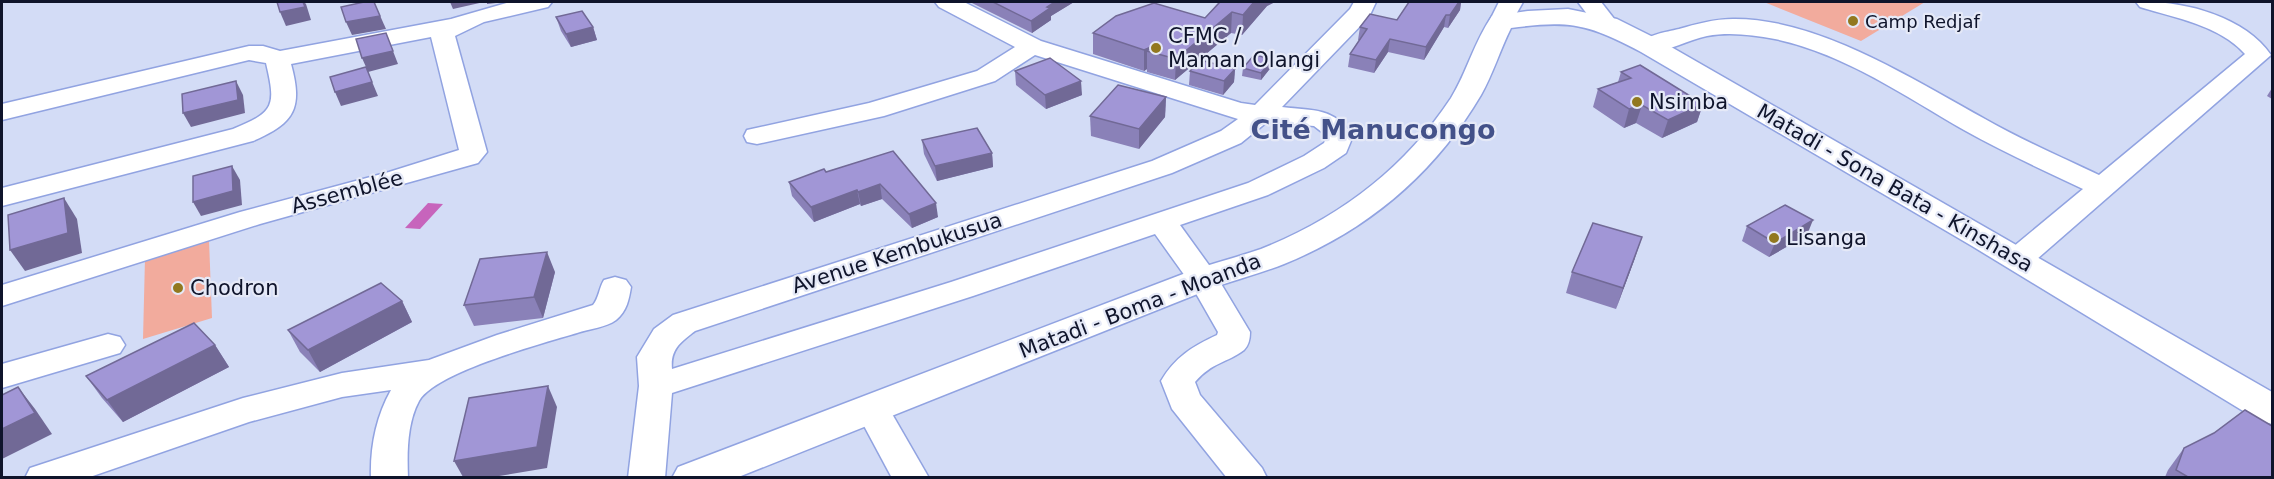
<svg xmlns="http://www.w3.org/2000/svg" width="2274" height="479" font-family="'DejaVu Sans',sans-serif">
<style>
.green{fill:#f2ab9d}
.water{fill:#c764bc}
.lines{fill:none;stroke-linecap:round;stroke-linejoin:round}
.minor-casing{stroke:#91a3e1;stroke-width:3}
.highway-casing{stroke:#91a3e1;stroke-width:3}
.minor{fill:#fff;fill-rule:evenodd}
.highway{fill:#fff;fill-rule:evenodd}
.wall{fill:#8a81b8}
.shaded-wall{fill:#716996}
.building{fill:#a196d6;stroke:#716996;stroke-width:1.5}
.poi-dot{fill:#92781f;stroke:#e5e9f7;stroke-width:2}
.labels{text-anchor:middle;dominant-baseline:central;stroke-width:4.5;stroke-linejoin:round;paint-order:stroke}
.far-poi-label{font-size:18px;fill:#0f142b;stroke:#e5e9f7;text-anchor:start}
.poi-label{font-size:21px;fill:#0f142b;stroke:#e5e9f7;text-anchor:start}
.street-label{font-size:21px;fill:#0f142b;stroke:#e5e9f7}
.district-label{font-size:27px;font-weight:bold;fill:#435189;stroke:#e5e9f7}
</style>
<rect width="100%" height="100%" fill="#d3dcf6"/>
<g class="green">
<path d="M1764 2H1925L1861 41Z"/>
<path d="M209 240 212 318 143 339 145 258Z"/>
</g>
<path class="water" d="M428 203 443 204 420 229 405 228Z"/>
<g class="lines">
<defs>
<g id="minor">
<path d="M510 2H552L548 7 484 22 455 36 487 152 478 163 260 224 2 306V285L240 212 389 172 459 150 431 37 291 64C303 108 295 123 253 141L2 206V188L233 129C275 112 276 106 266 63L249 60 2 120V104L249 46H263L280 51 451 19Z"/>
<path d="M935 2H964L1041 41 1241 103 1255 105 1350 9 1354 2H1376L1369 17 1282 107C1315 111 1333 107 1353 136L1346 153 1324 168 1268 195 1180 225 1214 272 1250 332C1250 338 1249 345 1244 350 1227 363 1212 362 1195 382L1200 395 1262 468 1267 478H1227L1172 409 1161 381C1175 357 1193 346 1217 335L1218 332 1190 283 1155 234 973 296 672 393 665 478H628L639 386 637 357 654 329 673 315 1152 161 1221 131 1238 119 1035 55 995 81 884 116 757 144 747 142 744 136 747 130 869 103 977 71 1015 47 939 7ZM1267 122 1314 126 1327 136 1324 143 1304 156 1248 183 951 282 672 369C670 349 681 342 695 331L1172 173 1241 143Z"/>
<path d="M1499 2H1523L1509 27 1501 29 1493 27 1489 22Z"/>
<path d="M1578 2H1601L1619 25 1615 30 1607 32 1599 30Z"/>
<path d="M2136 2C2182 0 2244 16 2271 55L2029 266 2018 269 2007 266 2003 259 2007 252 2083 189C2043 170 2003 152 1964 130 1905 96 1843 53 1775 39 1752 35 1730 32 1707 36 1686 40 1662 56 1641 51L1638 46C1645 35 1666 32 1679 29 1696 24 1714 19 1733 19 1818 18 1912 79 1985 119 2022 140 2061 157 2099 175L2245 54C2219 25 2175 18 2140 7Z"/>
<path d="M615 277 626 280 631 287C629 299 627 311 616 320 607 327 589 329 577 333 544 343 435 372 419 401 407 423 407 453 408 478H371C370 447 376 417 391 390L342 397 249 422 87 478H25L30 468 243 398 342 373 429 360 497 335 593 305C599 298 599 288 604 280Z"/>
<path d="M108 334 120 337 125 345 120 353 2 388V364Z"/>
<path d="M872 396 884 400 929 478H892L855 409 860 400Z"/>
</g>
<path id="highway" d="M1568 9 1617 19 1659 40 2272 392V424L2258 420 1972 246 1641 52C1588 24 1570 20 1511 28 1500 50 1493 74 1481 95 1435 173 1368 230 1284 264 1262 273 1238 279 1215 287L736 478H672L678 467 1191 271C1214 263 1238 257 1261 249 1339 218 1404 169 1451 98 1467 72 1474 42 1492 16L1528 11Z"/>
</defs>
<use href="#minor" class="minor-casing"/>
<use href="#highway" class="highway-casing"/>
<use href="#minor" class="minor"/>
<use href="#highway" class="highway"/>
</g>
<g class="wall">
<path d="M970 2H1074L1051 16V20L1032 33Z"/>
<path d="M1219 2H1275L1267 6 1242 35 1231 33 1175 80 1147 72V69L1144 71 1093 54V33L1205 18Z"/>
<path d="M1409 2H1461L1460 10 1448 28 1444 27 1424 60 1388 52 1374 73 1348 67 1350 54 1359 40H1358L1360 27 1397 20Z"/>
<path d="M556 17 593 27 597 40 571 47 561 31Z"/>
<path d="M1272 66 1261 80 1242 76 1243 68Z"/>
<path d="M1235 69 1234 82 1223 95 1189 85 1190 71Z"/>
<path d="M1015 71 1082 95 1046 109 1016 85Z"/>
<path d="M1621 72 1703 104 1697 122 1662 138 1636 123 1624 128 1593 107 1598 89 1618 82Z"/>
<path d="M2272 88V99L2267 96Z"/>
<path d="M1166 97 1165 117 1139 149 1091 136 1090 116Z"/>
<path d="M922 140 992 153 993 167 937 181 924 154Z"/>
<path d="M893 151 938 217 912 228 882 199 861 206 860 204 814 222 792 196 789 182 826 172Z"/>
<path d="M1747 226 1807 235 1769 257 1742 241Z"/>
<path d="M1635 258 1616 309 1566 293 1572 272Z"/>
<path d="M555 272 543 318 474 326 464 305Z"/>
<path d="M402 301 412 322 320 372 300 352 288 330Z"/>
<path d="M215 345 229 367 123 422 102 398 86 376Z"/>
<path d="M2184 448 2272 477H2165L2168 470Z"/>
</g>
<g class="shaded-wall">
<path d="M303 2H304L306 4 311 20 286 26 280 12Z"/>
<path d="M374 2 386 29 352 35 346 22Z"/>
<path d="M450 2H484L453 9Z"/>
<path d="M487 2H505L487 4Z"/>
<path d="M1055 2H1074L1051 16V20L1032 33 1031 21 1047 7Z"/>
<path d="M1254 2H1275L1267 6 1242 35 1243 15Z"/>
<path d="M1459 2H1461L1460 10 1448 28 1450 15Z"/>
<path d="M1232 12 1231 33 1175 80 1176 59Z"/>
<path d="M1446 15 1444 27 1424 60 1426 47Z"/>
<path d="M593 27 597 40 571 47 566 34Z"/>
<path d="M386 33 398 64 368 72 378 96 341 106 335 92 366 67 362 58Z"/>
<path d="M1390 39 1388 52 1374 73 1376 60Z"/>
<path d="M1151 47 1147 51V69L1144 71V50Z"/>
<path d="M1273 59 1272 66 1261 80V73Z"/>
<path d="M1235 69 1234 82 1223 95 1224 81Z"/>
<path d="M236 81 243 95 245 113 191 127 183 113Z"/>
<path d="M1081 81 1082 95 1046 109 1045 95Z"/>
<path d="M1166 97 1165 117 1139 149V129Z"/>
<path d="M1703 104 1697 122 1662 138 1668 120Z"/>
<path d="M1642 105 1636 123 1624 128 1629 109Z"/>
<path d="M992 153 993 167 937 181 935 166Z"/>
<path d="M232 166 240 180 242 205 201 216 193 202Z"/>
<path d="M880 184 882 199 861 206 858 192Z"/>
<path d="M857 190 860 204 814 222 811 207Z"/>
<path d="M64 198 77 219 82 253 25 271 10 250Z"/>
<path d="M936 203 938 217 912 228 909 214Z"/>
<path d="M1813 220 1807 235 1769 257 1775 243Z"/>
<path d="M1642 237 1635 258 1616 309 1623 288Z"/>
<path d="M547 252 555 272 543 318 534 297Z"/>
<path d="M402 301 412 322 320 372 308 350Z"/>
<path d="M215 345 229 367 123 422 107 400Z"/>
<path d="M548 386 557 407 547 468 493 477H463L454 461Z"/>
<path d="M18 387 35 409 52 434 2 459V429Z"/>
</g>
<g class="building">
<path d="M277 2H303L305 7 280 12Z"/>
<path d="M364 2H374L380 16 346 22 341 7Z"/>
<path d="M993 2H1055L1047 7 1050 8 1031 21Z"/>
<path d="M1220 2H1254L1243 15 1232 12 1176 59 1147 51 1151 47 1144 50 1093 33 1116 16 1154 3 1205 18Z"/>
<path d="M1409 2H1459L1450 15H1446L1426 47 1390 39 1376 60 1350 54 1367 29 1360 27 1370 14 1397 20Z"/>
<path d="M582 11 593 27 566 34 556 17Z"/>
<path d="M386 33 393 51 362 58 356 39Z"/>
<path d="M1254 55 1273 59 1261 73 1243 68Z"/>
<path d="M1050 58 1081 81 1045 95 1015 71Z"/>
<path d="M1200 60 1235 69 1224 81 1190 71Z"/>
<path d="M1640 65 1703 104 1668 120 1642 105 1629 109 1598 89 1631 78 1621 72Z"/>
<path d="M366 67 372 82 335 92 330 77Z"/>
<path d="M236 81 238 100 183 113 182 94Z"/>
<path d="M1118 85 1166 97 1139 129 1090 116Z"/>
<path d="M977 128 992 153 935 166 922 140Z"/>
<path d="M893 151 936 203 909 214 880 184 858 192 857 190 811 207 789 182 824 169 826 172Z"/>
<path d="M232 166 233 191 193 202V176Z"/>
<path d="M64 198 68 233 10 250 8 215Z"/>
<path d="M1785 205 1813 220 1775 243 1747 226Z"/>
<path d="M1593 223 1642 237 1623 288 1572 272Z"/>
<path d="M547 252 534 297 464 305 480 259Z"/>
<path d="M381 283 402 301 308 350 288 330Z"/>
<path d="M194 323 215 345 107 400 86 376Z"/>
<path d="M548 386 537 447 454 461 469 398Z"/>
<path d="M18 387 35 413 2 429V395Z"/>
<path d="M2245 410 2272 426V477H2188L2176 470 2184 448 2214 433Z"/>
</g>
<g class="poi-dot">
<circle cx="1853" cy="21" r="6"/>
<circle cx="1156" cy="48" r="6"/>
<circle cx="1637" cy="102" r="6"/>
<circle cx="1774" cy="238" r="6"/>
<circle cx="178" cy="288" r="6"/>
</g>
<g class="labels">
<g class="far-poi-label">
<text x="1865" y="21">Camp Redjaf</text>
</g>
<g class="poi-label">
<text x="1168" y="36">CFMC /<tspan x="1168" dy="24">Maman Olangi</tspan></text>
<text x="1649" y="102">Nsimba</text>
<text x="1786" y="238">Lisanga</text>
<text x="190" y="288">Chodron</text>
</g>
<g class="street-label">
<text transform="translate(1895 188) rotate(30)">Matadi - Sona Bata - Kinshasa</text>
<text transform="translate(347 192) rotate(-15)">Assemblée</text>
<text transform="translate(897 253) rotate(-18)">Avenue Kembukusua</text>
<text transform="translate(1140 306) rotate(-21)">Matadi - Boma - Moanda</text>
</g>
<g class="district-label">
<text x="1373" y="129">Cité Manucongo</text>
</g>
</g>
<rect width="2274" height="479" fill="none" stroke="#0f142b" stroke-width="6"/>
</svg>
